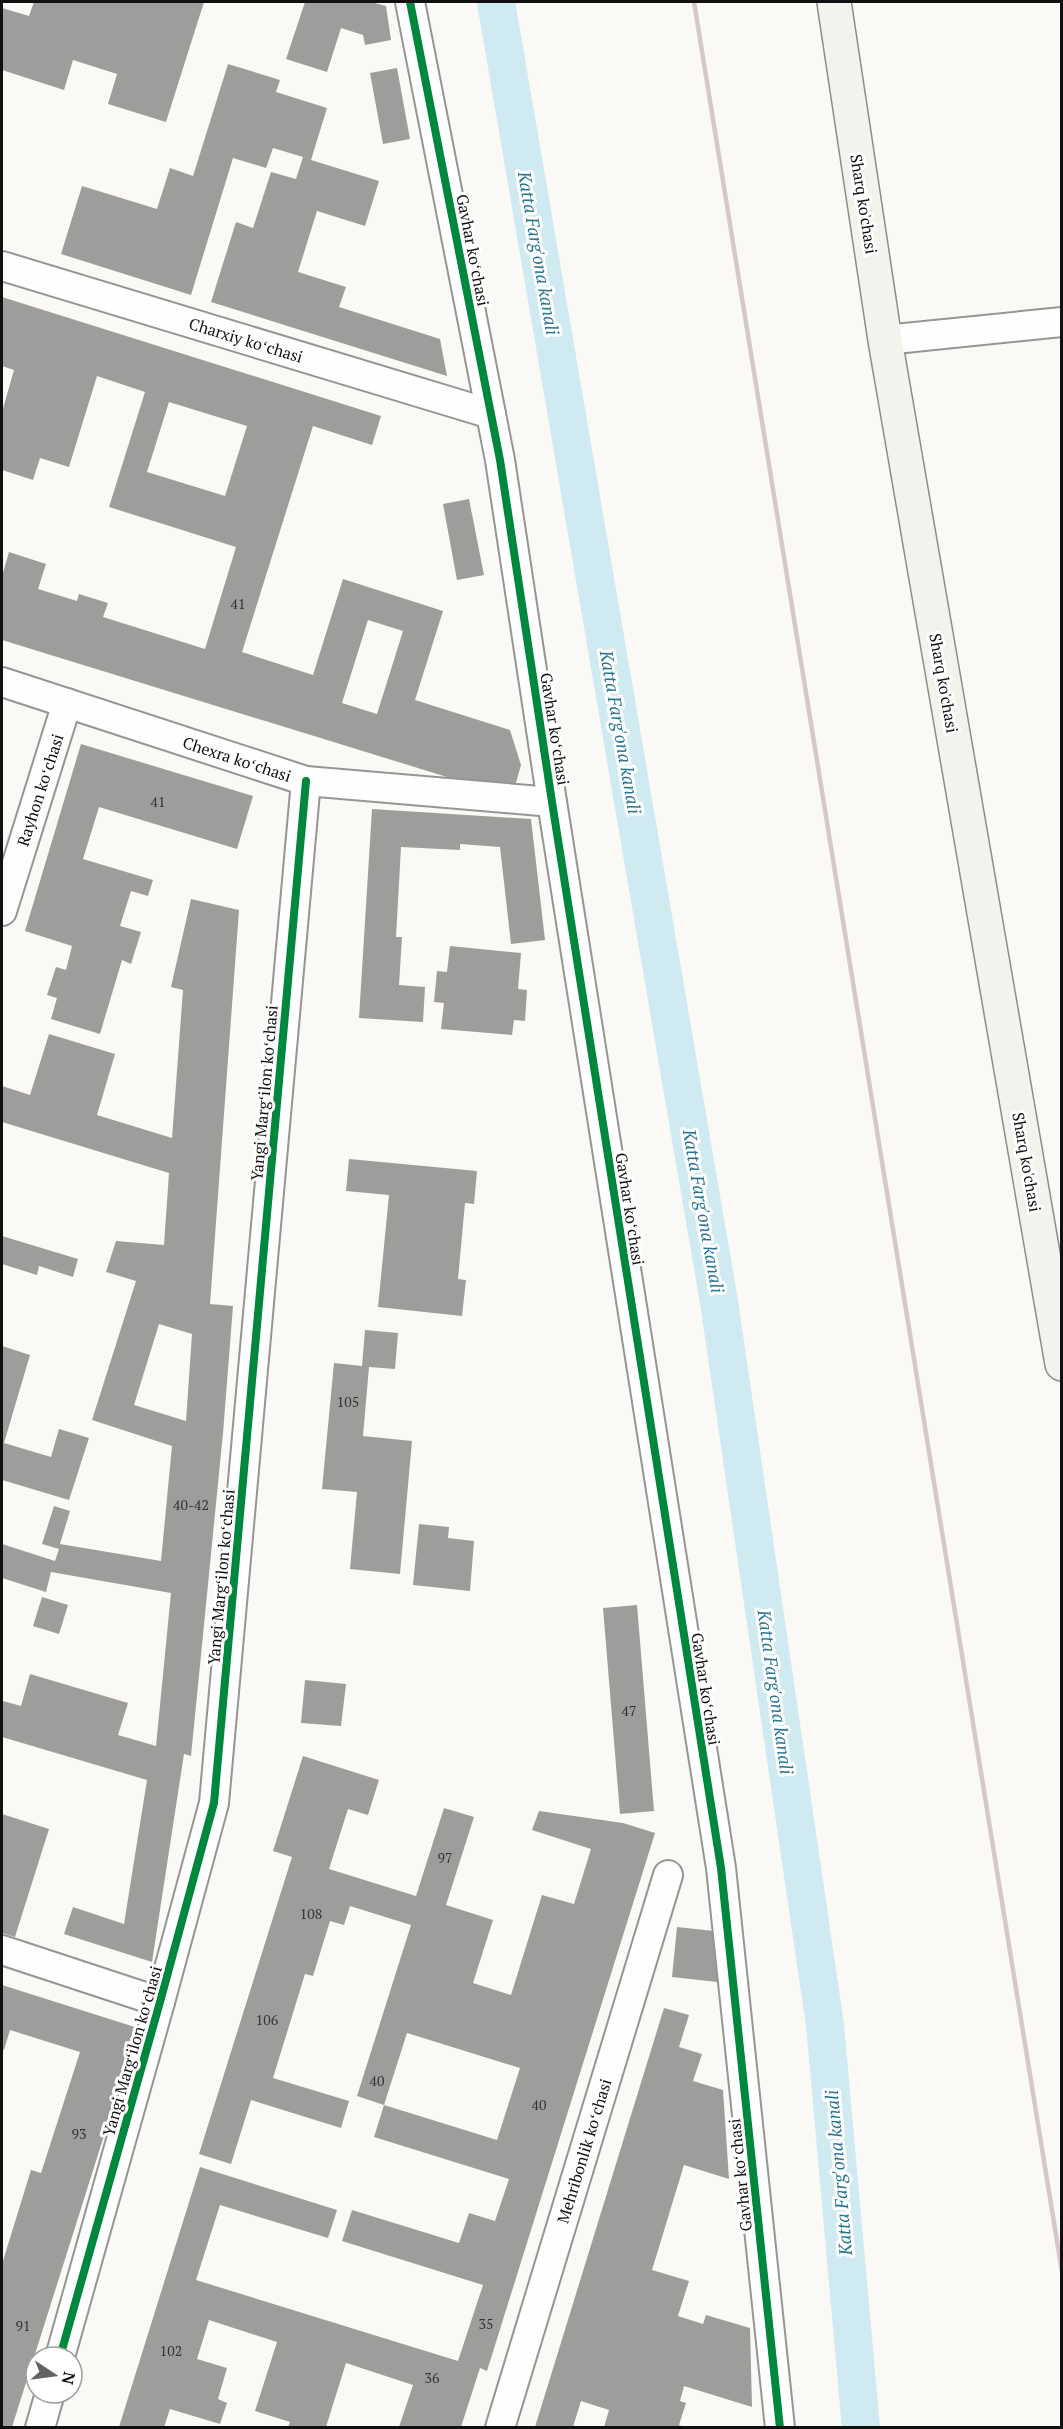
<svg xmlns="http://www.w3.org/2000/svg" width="1063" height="2429" font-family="'PT Serif',serif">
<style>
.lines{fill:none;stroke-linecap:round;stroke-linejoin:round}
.canal{stroke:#d0eaf1;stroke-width:38}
.building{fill:#9f9d9b;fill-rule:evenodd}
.street-casing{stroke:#969594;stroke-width:32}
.secondary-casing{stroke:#8c8c8a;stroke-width:36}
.street{stroke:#fefefe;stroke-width:28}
.secondary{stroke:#f4f2ec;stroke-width:33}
.rail{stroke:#d6c8ca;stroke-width:4.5}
.cycleway-casing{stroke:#fff;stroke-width:11}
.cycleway{stroke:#00873e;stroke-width:8}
.labels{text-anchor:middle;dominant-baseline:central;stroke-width:6;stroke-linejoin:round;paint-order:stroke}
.number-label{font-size:14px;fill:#343333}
.street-label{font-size:16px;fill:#101010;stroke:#fff}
.water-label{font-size:18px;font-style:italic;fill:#277493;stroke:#fff}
</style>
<rect width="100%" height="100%" fill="#fbf9f6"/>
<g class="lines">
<path class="canal" d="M496 2 719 1302 825 2025 861 2428"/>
</g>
<g class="building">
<path d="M34 2H204L166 122 108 104 117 74 73 60 64 90 2 70V8L29 16Z"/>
<path d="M305 2H371L386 6 391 40 365 45 363 35 341 28 327 72 286 59Z"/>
<path d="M228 64 280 80 276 92 327 108 311 160 379 181 365 226 317 211 298 272 346 287 339 307 440 339 447 376 211 302 236 222 253 228 271 172 296 179 303 157 273 148 266 168 233 158 191 295 61 254 82 186 157 209 170 168 193 176Z"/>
<path d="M397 68 410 139 383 144 370 73Z"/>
<path d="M2 297 381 416 372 445 313 426 242 652 313 675 343 579 443 611 415 700 510 730 521 765 512 797 2 640V576L9 552 46 564 38 589 77 601 79 594 108 603 103 617 205 649 236 547 109 507 145 392 97 376 69 467 40 458 33 480 2 470V412L14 370 2 366ZM169 402 247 426 225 496 147 472ZM368 620 403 631 377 714 342 703Z"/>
<path d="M469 499 484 575 457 580 443 504Z"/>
<path d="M81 744 253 796 237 849 99 807 83 859 153 880 148 896 131 891 120 926 141 932 131 964 122 960 100 1034 51 1019 57 998 47 995 56 967 66 970 72 946 25 931Z"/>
<path d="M372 809 531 819 545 940 511 944 500 847 460 844V850L401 847 396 937H402L399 985 425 987 423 1022 359 1018Z"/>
<path d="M191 899 239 910 210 1304 233 1306 223 1433 191 1756 184 1754 152 1962 64 1934 73 1907 124 1924 147 1780 2 1737V1706L3 1701 21 1706 30 1674 128 1703 118 1735 156 1746 171 1593 51 1572 46 1592 2 1578V1544L55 1561 59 1549 42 1544 54 1506 70 1511 60 1544 161 1561 172 1446 92 1420 136 1281 106 1272 116 1241 164 1245 169 1173 2 1122V1086L30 1095 49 1034 115 1054 97 1115 172 1138 183 990 171 987ZM159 1324 192 1334 186 1421 134 1405Z"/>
<path d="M450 946 521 953 518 989 527 990 525 1021 514 1020 512 1035 441 1029 444 1003 434 1002 437 971 447 972Z"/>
<path d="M349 1159 477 1171 474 1204 465 1203 458 1279 466 1280 462 1316 378 1307 389 1195 346 1191Z"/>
<path d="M2 1236 78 1259 73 1277 39 1266 37 1275 2 1264Z"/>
<path d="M365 1330 398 1333 395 1369 369 1367 363 1436 412 1441 400 1574 350 1569 357 1492 322 1489 334 1363 362 1366Z"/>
<path d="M2 1346 30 1355 4 1443 51 1457 59 1429 89 1438 69 1500 2 1480Z"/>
<path d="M419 1524 449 1527 448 1538 474 1541 470 1591 413 1585Z"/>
<path d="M42 1597 68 1605 59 1634 33 1626Z"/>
<path d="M637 1605 654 1811 620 1814 603 1608Z"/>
<path d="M305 1680 346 1684 341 1726 301 1723Z"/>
<path d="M303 1756 379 1780 368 1815 348 1809 329 1869 416 1896 444 1808 474 1817 446 1905 493 1920 473 1983 511 1995 542 1895 574 1904 591 1849 532 1830 539 1811 623 1823 655 1833 487 2371 480 2368 461 2427H399L413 2385 346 2363 326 2427H288L290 2422 255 2411 277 2342 209 2320 197 2359 227 2368 218 2399 227 2403 220 2424 170 2409 164 2427H119L200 2167 337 2210 328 2238 220 2205 196 2280 458 2361 483 2285 342 2241 352 2210 459 2243 469 2213 495 2221 509 2179 374 2137 384 2105 497 2140 520 2068 407 2033 384 2105 357 2096 411 1925 350 1906 344 1925 330 1921 313 1976 305 1974 273 2078 349 2101 341 2128 251 2100 231 2164 199 2154 292 1857 273 1851Z"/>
<path d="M2 1814 49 1829 15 1937 2 1933Z"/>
<path d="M677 1927 723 1932 717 1982 672 1977Z"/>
<path d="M2 1985 138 2028 12 2427H2V2264L31 2170 41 2173 80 2052 10 2030 4 2050 2 2049Z"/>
<path d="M664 2008 689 2015 679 2047 702 2054 693 2081 723 2090 729 2179 684 2165 652 2270 689 2281 678 2316 703 2324 706 2315 750 2328 752 2407 684 2386 680 2401 686 2403 679 2425 685 2427H604L609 2410 581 2401 573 2427H535Z"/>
</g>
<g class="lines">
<defs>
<g id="street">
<path d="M410 2 500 460 552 802 721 1868 780 2428"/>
<path d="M2 266 491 414"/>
<path d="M885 340 1062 322"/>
<path d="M2 682 306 781 552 802"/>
<path d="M2 911 67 703"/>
<path d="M2 1950 160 2002"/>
<path d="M60 2357 160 2002 214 1803 306 781"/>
<path d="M40 2428 50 2393"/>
<path d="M500 2428 668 1875"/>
</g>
<path id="secondary" d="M834 2 885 340 1062 1364"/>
</defs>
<use href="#street" class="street-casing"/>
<use href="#secondary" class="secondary-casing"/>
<use href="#street" class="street"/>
<use href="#secondary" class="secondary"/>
<path class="rail" d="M694 2 1062 2272"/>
<defs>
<g id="cycleway">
<path d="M410 2 500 460 552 802 721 1868 780 2428"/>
<path d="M60 2357 160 2002 214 1803 306 781"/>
</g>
</defs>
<use href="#cycleway" class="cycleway-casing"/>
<use href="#cycleway" class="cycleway"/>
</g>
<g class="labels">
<g class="number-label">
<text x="238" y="603">41</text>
<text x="158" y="801">41</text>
<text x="348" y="1401">105</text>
<text x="191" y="1504">40-42</text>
<text x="629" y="1710">47</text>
<text x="445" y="1857">97</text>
<text x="311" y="1913">108</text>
<text x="267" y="2019">106</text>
<text x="377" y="2080">40</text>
<text x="539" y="2104">40</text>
<text x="79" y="2133">93</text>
<text x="486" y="2323">35</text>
<text x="23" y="2325">91</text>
<text x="171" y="2350">102</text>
<text x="432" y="2377">36</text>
</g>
<g class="street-label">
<text transform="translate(864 204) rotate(81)">Sharq ko'chasi</text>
<text transform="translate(473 250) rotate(79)">Gavhar koʻchasi</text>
<text transform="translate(246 340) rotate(17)">Charxiy koʻchasi</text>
<text transform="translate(944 683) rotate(80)">Sharq ko'chasi</text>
<text transform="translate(555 729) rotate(81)">Gavhar koʻchasi</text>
<text transform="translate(237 759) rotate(18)">Chexra koʻchasi</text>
<text transform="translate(40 790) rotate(-72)">Rayhon koʻchasi</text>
<text transform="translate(264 1093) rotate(-85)">Yangi Margʻilon koʻchasi</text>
<text transform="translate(1027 1162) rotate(80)">Sharq ko'chasi</text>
<text transform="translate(630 1209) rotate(81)">Gavhar koʻchasi</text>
<text transform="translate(221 1577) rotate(-85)">Yangi Margʻilon koʻchasi</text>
<text transform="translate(706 1689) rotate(81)">Gavhar koʻchasi</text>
<text transform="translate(132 2051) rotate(-74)">Yangi Margʻilon koʻchasi</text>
<text transform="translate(584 2151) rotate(-73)">Mehribonlik koʻchasi</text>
<text transform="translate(740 2175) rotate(-96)">Gavhar koʻchasi</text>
</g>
<g class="water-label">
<text transform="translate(539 253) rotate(80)">Katta Farg'ona kanali</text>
<text transform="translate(621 732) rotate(80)">Katta Farg'ona kanali</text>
<text transform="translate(704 1211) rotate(80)">Katta Farg'ona kanali</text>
<text transform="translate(776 1692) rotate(82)">Katta Farg'ona kanali</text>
<text transform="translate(838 2173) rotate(-95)">Katta Farg'ona kanali</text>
</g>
</g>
<rect width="1063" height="2429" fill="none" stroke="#101010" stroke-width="6"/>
<g transform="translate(54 2375) rotate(103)"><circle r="28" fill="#ffffff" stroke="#9f9f9f" stroke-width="1.5"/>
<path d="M0-4.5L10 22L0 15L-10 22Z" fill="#626260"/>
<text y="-9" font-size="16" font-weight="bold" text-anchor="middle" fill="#101010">N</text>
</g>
</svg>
